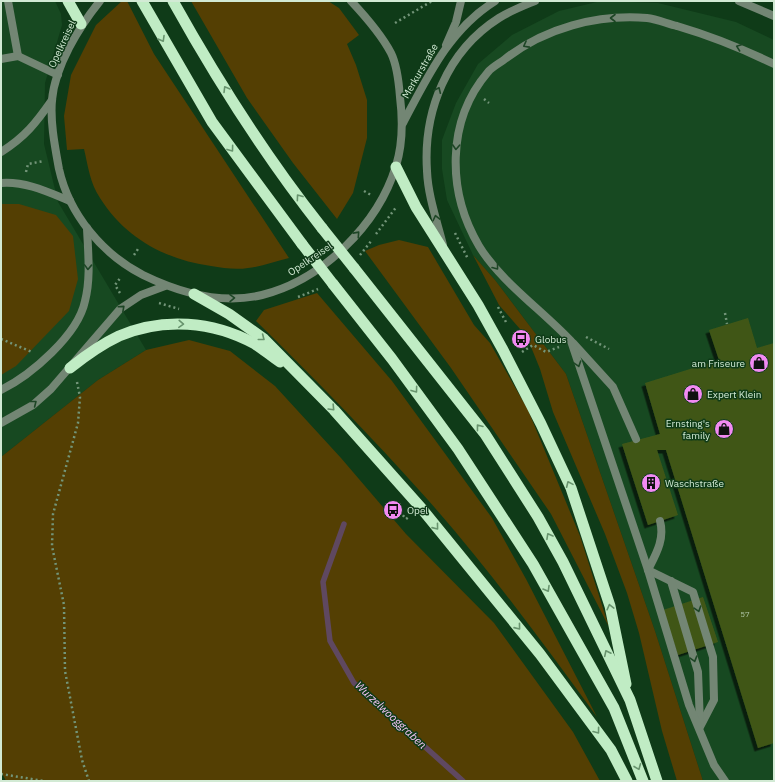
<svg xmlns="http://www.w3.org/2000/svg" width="775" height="782" font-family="'IBM Plex Sans',sans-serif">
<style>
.built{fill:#174921}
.green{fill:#543f03}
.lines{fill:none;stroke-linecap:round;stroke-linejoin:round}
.stream{stroke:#5f4860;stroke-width:5.5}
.building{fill:#405717;filter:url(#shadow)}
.path{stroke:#739579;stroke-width:2.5;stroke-dasharray:2 3;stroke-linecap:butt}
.service{stroke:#738674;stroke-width:8}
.minor{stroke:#738674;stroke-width:8}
.tertiary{stroke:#738674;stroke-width:8}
.trunk{stroke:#c0ecc4;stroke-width:11}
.trunk-bridge{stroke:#c0ecc4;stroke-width:11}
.oneway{stroke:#1e4626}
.oneway2{stroke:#68946e}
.labels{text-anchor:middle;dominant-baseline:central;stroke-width:3;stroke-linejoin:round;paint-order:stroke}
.number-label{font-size:8px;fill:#aec5a5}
.street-label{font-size:10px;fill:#d2ead4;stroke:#0f3b18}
.poi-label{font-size:10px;fill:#d2ead4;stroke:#0f3b18;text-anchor:start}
.water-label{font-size:11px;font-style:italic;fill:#fcc8fb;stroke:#0f3b18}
</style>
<defs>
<filter id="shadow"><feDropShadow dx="-3.5" dy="3.5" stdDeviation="0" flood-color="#0009"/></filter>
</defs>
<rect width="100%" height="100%" fill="#0f3b18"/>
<g class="built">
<path d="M1 1H55L61 14 62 25 45 83 44 144 58 202 146 350 98 380 1 457Z"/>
<path d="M601 1 658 3 736 22 774 40V781H703L655 631 566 374 495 280 473 255 447 200 442 169V140L456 103 478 64 512 35 559 11Z"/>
</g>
<g class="green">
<path d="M122 1H127L154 54 289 258C276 261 261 267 248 268 236 270 223 268 211 266 166 260 125 238 100 198 90 183 88 166 84 149L67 150 64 116 71 75 96 25Z"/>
<path d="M191 1H328L339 8 359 35 347 44 356 65 367 100V138L353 193 337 219 293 163 247 98Z"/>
<path d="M1 204H19L56 215 73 236 78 279 69 311 16 366 1 375Z"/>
<path d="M399 240 428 247 474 325 490 343 528 410 580 536 609 627 551 514 451 368 365 251 379 245Z"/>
<path d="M473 255 495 280 566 374 655 631 703 781H677L662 731 639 633 627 593 605 534 553 412 540 369 527 337 499 305Z"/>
<path d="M317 293 392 381 492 518 526 579 597 717C543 643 489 569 428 500 373 438 315 379 256 321L264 310Z"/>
<path d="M189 340 230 351 275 386 341 458 406 534 494 623 573 732 600 781H6L1 771V457L98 380 146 350Z"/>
</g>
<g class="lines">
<path class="stream" d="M344 524 323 582 330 641 354 683 463 781"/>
</g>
<g class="building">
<path d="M748 318 757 348 774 343V743L758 748 666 450H657L678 515 648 525 622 444 660 434 645 383 719 360 709 330Z"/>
<path d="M703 597 718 642 678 655 663 610Z"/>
</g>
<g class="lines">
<g class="path">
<path d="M395 23 432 1"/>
<path d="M484 99 489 103"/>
<path d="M26 172 28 164 44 161"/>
<path d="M364 191 371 195"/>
<path d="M455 233 468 259"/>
<path d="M376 234 397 206"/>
<path d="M134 255 138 249"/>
<path d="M360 255 372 240"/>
<path d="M120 293 115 285 121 277"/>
<path d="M298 297 318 289"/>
<path d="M159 303 179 309"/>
<path d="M498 307 507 324"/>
<path d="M725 313 727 324"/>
<path d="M586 337 609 349"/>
<path d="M1 339 32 352"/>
<path d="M517 342 521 339"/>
<path d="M522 352 533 345 546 352 559 347"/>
<path d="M77 382 80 397 78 423 53 514 52 546 64 605 65 671 82 760 89 781"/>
<path d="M393 510 396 507 406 519 410 516"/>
<path d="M1 774 44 781"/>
</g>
<g class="service">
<path d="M8 1 18 56"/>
<path d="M1 59 18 56 58 75"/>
<path d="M573 343 613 387 636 439"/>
<path d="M660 521C665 539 656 554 648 570L693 592 713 657 714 700 700 727"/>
<path d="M671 581 698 672 700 724"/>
<path d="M725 781 714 765 689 705 648 570 571 341C542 310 501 282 479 246 447 192 446 121 488 72 492 67 500 63 505 59 545 28 597 14 647 18 657 19 668 24 677 26 711 36 743 49 774 64"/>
</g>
<g class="minor">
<path d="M446 45 456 22 461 1"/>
<path d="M1 152C25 137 36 123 52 100"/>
<path d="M1 183C25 181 48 192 70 201"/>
<path d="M1 390C31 375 78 335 85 301 91 278 88 252 87 228"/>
<path d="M1 423 33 405 51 389 120 309 141 295 165 286"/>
</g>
<g class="tertiary">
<path d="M100 1C79 27 55 66 52 100 50 122 55 147 59 169 69 214 102 254 143 275 180 293 221 305 262 295 322 280 378 225 396 166 403 143 403 121 400 97 399 84 397 65 391 53 381 34 366 17 351 1"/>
<path d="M739 1 774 16"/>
<path d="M403 123C428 76 449 30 495 1"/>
<path d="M443 245C437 221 428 196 427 171 423 111 447 51 499 18 510 11 523 6 535 1"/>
</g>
<g class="trunk">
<path d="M68 1 81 24"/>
<path d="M142 1 212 122 302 244"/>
<path d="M173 1C217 80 266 157 322 228"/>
<path d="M396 167 416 207 478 305 503 350 541 424 571 488 610 606 626 684"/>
<path d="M354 268 485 434 538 517 563 562 630 700 657 781"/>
<path d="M333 284 392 359 458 449 533 564 614 708 643 781"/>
<path d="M194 294 229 314 264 339 334 410 422 509 540 654 611 750 627 781"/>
<path d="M70 368C85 356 102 344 119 336 163 317 213 321 255 344 263 349 271 356 280 362"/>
</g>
<g class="trunk-bridge">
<path d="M322 228 354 268"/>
<path d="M302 244 333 284"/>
</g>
</g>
<defs><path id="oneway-chevron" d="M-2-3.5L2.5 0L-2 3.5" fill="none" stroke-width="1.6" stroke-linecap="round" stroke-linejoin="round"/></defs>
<g class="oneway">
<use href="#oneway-chevron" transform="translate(613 18) rotate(-180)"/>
<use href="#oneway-chevron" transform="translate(526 45) rotate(152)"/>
<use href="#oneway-chevron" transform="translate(739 47) rotate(-160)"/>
<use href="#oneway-chevron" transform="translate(438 90) rotate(-66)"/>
<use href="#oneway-chevron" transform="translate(456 147) rotate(93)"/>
<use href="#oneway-chevron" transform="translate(436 218) rotate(-103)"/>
<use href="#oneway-chevron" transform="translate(357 234) rotate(-48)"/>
<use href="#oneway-chevron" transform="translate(88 267) rotate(92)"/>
<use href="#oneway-chevron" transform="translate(496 267) rotate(52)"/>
<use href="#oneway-chevron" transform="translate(232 298) rotate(-1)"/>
<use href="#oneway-chevron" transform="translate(122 308) rotate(-42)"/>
<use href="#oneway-chevron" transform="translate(578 364) rotate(72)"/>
<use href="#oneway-chevron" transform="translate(34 403) rotate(-38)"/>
<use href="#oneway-chevron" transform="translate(698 609) rotate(72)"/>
<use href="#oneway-chevron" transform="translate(694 659) rotate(74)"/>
</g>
<g class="oneway2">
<use href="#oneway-chevron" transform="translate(162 39) rotate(60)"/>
<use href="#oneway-chevron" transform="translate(226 89) rotate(-121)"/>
<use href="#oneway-chevron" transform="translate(231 149) rotate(54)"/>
<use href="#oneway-chevron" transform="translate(299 197) rotate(-126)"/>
<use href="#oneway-chevron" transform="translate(181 324) rotate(3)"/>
<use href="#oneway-chevron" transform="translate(262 338) rotate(38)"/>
<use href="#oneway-chevron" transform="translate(415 390) rotate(54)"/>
<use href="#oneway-chevron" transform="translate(332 408) rotate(46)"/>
<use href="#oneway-chevron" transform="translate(479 427) rotate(-128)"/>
<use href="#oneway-chevron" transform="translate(569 484) rotate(-114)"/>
<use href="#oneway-chevron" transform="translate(436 527) rotate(51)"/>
<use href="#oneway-chevron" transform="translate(549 536) rotate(-119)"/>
<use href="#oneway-chevron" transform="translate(547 589) rotate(60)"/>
<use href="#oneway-chevron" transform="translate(610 607) rotate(-104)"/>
<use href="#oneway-chevron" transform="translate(518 627) rotate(51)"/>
<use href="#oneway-chevron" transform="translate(607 653) rotate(-116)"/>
<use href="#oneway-chevron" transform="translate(597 731) rotate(53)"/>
<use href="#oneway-chevron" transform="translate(638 767) rotate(68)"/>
</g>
<defs>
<symbol id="bus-disc" viewBox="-11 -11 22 22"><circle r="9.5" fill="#f28af2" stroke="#0f3b18"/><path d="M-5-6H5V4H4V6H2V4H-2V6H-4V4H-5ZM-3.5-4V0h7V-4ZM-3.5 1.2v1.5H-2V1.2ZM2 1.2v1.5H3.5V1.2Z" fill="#111"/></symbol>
<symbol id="shop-disc" viewBox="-11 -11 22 22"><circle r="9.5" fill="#f28af2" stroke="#0f3b18"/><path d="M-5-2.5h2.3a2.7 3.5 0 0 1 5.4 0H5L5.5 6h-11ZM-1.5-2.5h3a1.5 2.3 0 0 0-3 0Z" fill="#111"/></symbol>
<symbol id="building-disc" viewBox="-11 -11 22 22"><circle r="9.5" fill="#f28af2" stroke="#0f3b18"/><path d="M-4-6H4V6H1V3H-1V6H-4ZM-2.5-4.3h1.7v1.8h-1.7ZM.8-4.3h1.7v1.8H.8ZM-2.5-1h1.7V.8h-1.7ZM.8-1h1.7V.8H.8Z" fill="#111"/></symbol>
</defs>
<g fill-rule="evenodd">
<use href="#bus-disc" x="510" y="328" width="22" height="22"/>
<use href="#shop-disc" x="748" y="352" width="22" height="22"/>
<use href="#shop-disc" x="682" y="383" width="22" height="22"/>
<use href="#shop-disc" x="713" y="418" width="22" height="22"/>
<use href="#building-disc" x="640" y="472" width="22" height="22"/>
<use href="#bus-disc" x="382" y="499" width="22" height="22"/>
</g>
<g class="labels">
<g class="number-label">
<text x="745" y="614">57</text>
</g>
<g class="street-label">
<text transform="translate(62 44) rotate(-65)">Opelkreisel</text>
<text transform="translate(420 71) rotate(-60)">Merkurstraße</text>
<text transform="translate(310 259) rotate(-34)">Opelkreisel</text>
</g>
<g class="poi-label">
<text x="535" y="339">Globus</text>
<text x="745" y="363" text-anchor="end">am Friseure</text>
<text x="707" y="394">Expert Klein</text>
<text x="710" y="423" text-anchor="end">Ernsting's<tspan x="710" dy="12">family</tspan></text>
<text x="665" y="483">Waschstraße</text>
<text x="407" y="510">Opel</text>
</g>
<g class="water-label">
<text transform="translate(391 715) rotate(43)">Wurzelwooggraben</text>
</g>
</g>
<rect width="775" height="782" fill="none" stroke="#d2ead4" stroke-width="4"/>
</svg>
